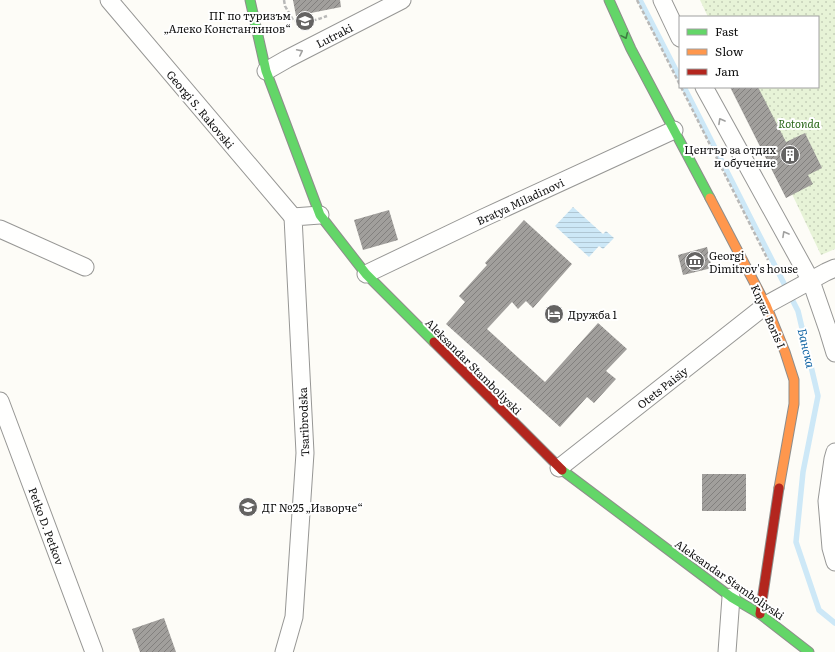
<svg xmlns="http://www.w3.org/2000/svg" width="835" height="652" font-family="Literata,serif">
<style>
.park{fill:url(#park-dots)}
.water{fill:url(#water-rules)}
.lines{fill:none;stroke-linecap:round;stroke-linejoin:round}
.stream{stroke:#cde8f7;stroke-width:5.5}
.building{fill:url(#building-hatch)}
.street-casing{stroke:#979795;stroke-width:19}
.fast-casing{stroke:#8e8d8b;stroke-width:11}
.slow-casing{stroke:#8e8d8b;stroke-width:11}
.jam-casing{stroke:#8e8d8b;stroke-width:11}
.path{stroke:#b9b9b8;stroke-width:2.5;stroke-dasharray:4 2;stroke-linecap:butt}
.street{stroke:#fffffe;stroke-width:17}
.fast{stroke:#63d668;stroke-width:9}
.slow{stroke:#ff974d;stroke-width:9}
.jam{stroke:#b3261e;stroke-width:9}
.oneway{stroke:#3e7d41}
.oneway2{stroke:#a0a09f}
.labels{text-anchor:middle;dominant-baseline:central;stroke-width:4;stroke-linejoin:round;paint-order:stroke}
.poi-label{font-size:11px;fill:#111;stroke:#fff;text-anchor:start}
.street-label{font-size:11px;fill:#111;stroke:#fff}
.park-label{font-size:11px;font-style:italic;fill:#2f6b1f;stroke:#fff}
.water-label{font-size:12px;font-style:italic;fill:#1768a6;stroke:#fff}
</style>
<defs>
<pattern id="park-dots" width="8" height="8" patternUnits="userSpaceOnUse"><rect width="8" height="8" fill="#e7f3d7"/><path d="M2 2h.1M6 6h.1" fill="none" stroke="#c5cfb8" stroke-width="1.8" stroke-linecap="round"/></pattern>
<pattern id="water-rules" width="6" height="5" patternUnits="userSpaceOnUse"><rect width="6" height="5" fill="#cde8f7"/><path d="M0 2.5h6" fill="none" stroke="#afc6d3"/></pattern>
<pattern id="building-hatch" width="6" height="6" patternUnits="userSpaceOnUse"><rect width="6" height="6" fill="#a19f9c"/><path d="M-1 1l2-2M0 6l6-6M5 7l2-2" fill="none" stroke="#82807e"/></pattern>
</defs>
<rect width="100%" height="100%" fill="#fdfcf7"/>
<path class="park" d="M700 0H835V249L821 255 741 87H818V17H708Z"/>
<path class="water" d="M573 207 603 234 606 231 614 238 603 249 599 246 589 257 555 226Z"/>
<g class="lines">
<g class="stream">
<path d="M640 0 680 78"/>
<path d="M684 87 798 311 818 396 803 472 796 542 819 610 835 623"/>
</g>
</g>
<g class="building">
<path d="M293 0H340L341 7 296 16Z"/>
<path d="M730 87H758L786 142 805 133 822 168 808 175 813 184 786 198Z"/>
<path d="M389 210 398 240 363 250 354 220Z"/>
<path d="M524 220 572 264 533 308 526 301 518 309 512 302 487 329 545 382 598 323 627 349 606 371 616 379 594 403 587 397 560 427 446 324 465 302 459 296 487 265 485 263Z"/>
<path d="M707 247 712 268 683 275 678 255Z"/>
<rect x="702" y="474" width="44" height="37"/>
<path d="M164 618 176 652H140L132 629Z"/>
</g>
<g class="lines">
<defs>
<g id="street">
<path d="M109 0 293 217"/>
<path d="M662 0 680 38"/>
<path d="M266 71 287 59 402 0"/>
<path d="M704 87 811 281 828 330 835 353"/>
<path d="M0 229 85 267"/>
<path d="M366 274 483 218 674 130"/>
<path d="M0 401 94 652"/>
<path d="M835 452 833 459 827 501 831 548 835 562"/>
<path d="M559 468 766 305 826 272 835 268"/>
<path d="M284 652 294 617 305 453 293 217 320 215"/>
<path d="M727 652 731 597"/>
</g>
<g id="fast">
<path d="M250 0 266 71 320 215 366 274 434 342"/>
<path d="M609 0 631 49 710 198"/>
<path d="M562 470 731 597 760 614 809 652"/>
</g>
<path id="slow" d="M710 198 766 305 785 352 794 380V404L779 488"/>
<g id="jam">
<path d="M434 342 562 470"/>
<path d="M760 614 779 488"/>
</g>
</defs>
<use href="#street" class="street-casing"/>
<use href="#fast" class="fast-casing"/>
<use href="#slow" class="slow-casing"/>
<use href="#jam" class="jam-casing"/>
<g class="path">
<path d="M284 0 285 6 293 20C308 23 313 21 327 16"/>
<path d="M637 0 680 85"/>
<path d="M681 87 768 260"/>
</g>
<use href="#street" class="street"/>
<use href="#fast" class="fast"/>
<use href="#slow" class="slow"/>
<use href="#jam" class="jam"/>
</g>
<defs><path id="oneway-chevron" d="M-2-3.5L2.5 0L-2 3.5" fill="none" stroke-width="1.6" stroke-linecap="round" stroke-linejoin="round"/></defs>
<use class="oneway" href="#oneway-chevron" transform="translate(625 36) rotate(66)"/>
<g class="oneway2">
<use href="#oneway-chevron" transform="translate(300 52) rotate(-27)"/>
<use href="#oneway-chevron" transform="translate(721 121) rotate(-119)"/>
<use href="#oneway-chevron" transform="translate(785 234) rotate(-119)"/>
</g>
<defs>
<symbol id="school-disc" viewBox="-11 -11 22 22"><circle r="9.5" fill="#646362" stroke="#fff"/><path d="M0-5L7-2L0 1L-7-2ZM-4 1L0 2.5L4 1V4Q0 6-4 4Z" fill="#fff"/></symbol>
<symbol id="building-disc" viewBox="-11 -11 22 22"><circle r="9.5" fill="#646362" stroke="#fff"/><path d="M-4-6H4V6H1V3H-1V6H-4ZM-2.5-4.3h1.7v1.8h-1.7ZM.8-4.3h1.7v1.8H.8ZM-2.5-1h1.7V.8h-1.7ZM.8-1h1.7V.8H.8Z" fill="#fff"/></symbol>
<symbol id="museum-disc" viewBox="-11 -11 22 22"><circle r="9.5" fill="#646362" stroke="#fff"/><path d="M0-6L6-3V-2H-6V-3ZM-5-1h2V3h-2ZM-1-1h2V3h-2ZM3-1h2V3H3ZM-6 4H6V6H-6Z" fill="#fff"/></symbol>
<symbol id="hotel-disc" viewBox="-11 -11 22 22"><circle r="9.5" fill="#646362" stroke="#fff"/><path d="M-6-4.5h1.5V1H6V5H4.5V3h-9V5H-6ZM-4 0a1.8 1.8 0 1 1 3.6 0ZM.5 0V-2.5h3Q6-2.5 6 0Z" fill="#fff"/></symbol>
</defs>
<g fill-rule="evenodd">
<use href="#school-disc" x="294" y="10" width="22" height="22"/>
<use href="#building-disc" x="779" y="144" width="22" height="22"/>
<use href="#museum-disc" x="684" y="250" width="22" height="22"/>
<use href="#hotel-disc" x="543" y="303" width="22" height="22"/>
<use href="#school-disc" x="237" y="496" width="22" height="22"/>
</g>
<g class="labels">
<g class="poi-label">
<text x="291" y="15" text-anchor="end">ПГ по туризъм<tspan x="291" dy="13">„Алеко Константинов“</tspan></text>
<text x="776" y="149" text-anchor="end">Център за отдих<tspan x="776" dy="13">и обучение</tspan></text>
<text x="709" y="255">Georgi<tspan x="709" dy="13">Dimitrov's house</tspan></text>
<text x="568" y="314">Дружба 1</text>
<text x="262" y="507">ДГ №25 „Изворче“</text>
</g>
<g class="street-label">
<text transform="translate(334 35) rotate(-27)">Lutraki</text>
<text transform="translate(201 109) rotate(50)">Georgi S. Rakovski</text>
<text transform="translate(520 201) rotate(-25)">Bratya Miladinovi</text>
<text transform="translate(769 316) rotate(66)">Knyaz Boris I</text>
<text transform="translate(474 366) rotate(45)">Aleksandar Stamboliyski</text>
<text transform="translate(662 387) rotate(-38)">Otets Paisiy</text>
<text transform="translate(303 422) rotate(-92)">Tsaribrodska</text>
<text transform="translate(47 526) rotate(70)">Petko D. Petkov</text>
<text transform="translate(730 579) rotate(35)">Aleksandar Stamboliyski</text>
</g>
<g class="park-label">
<text x="799" y="123">Rotonda</text>
</g>
<g class="water-label">
<text transform="translate(807 348) rotate(77)">Банска</text>
</g>
</g>
<rect x="679" y="16" width="140" height="72" fill="#ffffff" stroke="#a0a0a0"/>
<rect x="687" y="29" width="20" height="6" fill="#63d668" stroke="#a0a0a0"/>
<text x="715" y="36" font-size="12" fill="#111111">Fast</text>
<rect x="687" y="49" width="20" height="6" fill="#ff974d" stroke="#a0a0a0"/>
<text x="715" y="56" font-size="12" fill="#111111">Slow</text>
<rect x="687" y="69" width="20" height="6" fill="#b3261e" stroke="#a0a0a0"/>
<text x="715" y="76" font-size="12" fill="#111111">Jam</text>
</svg>
